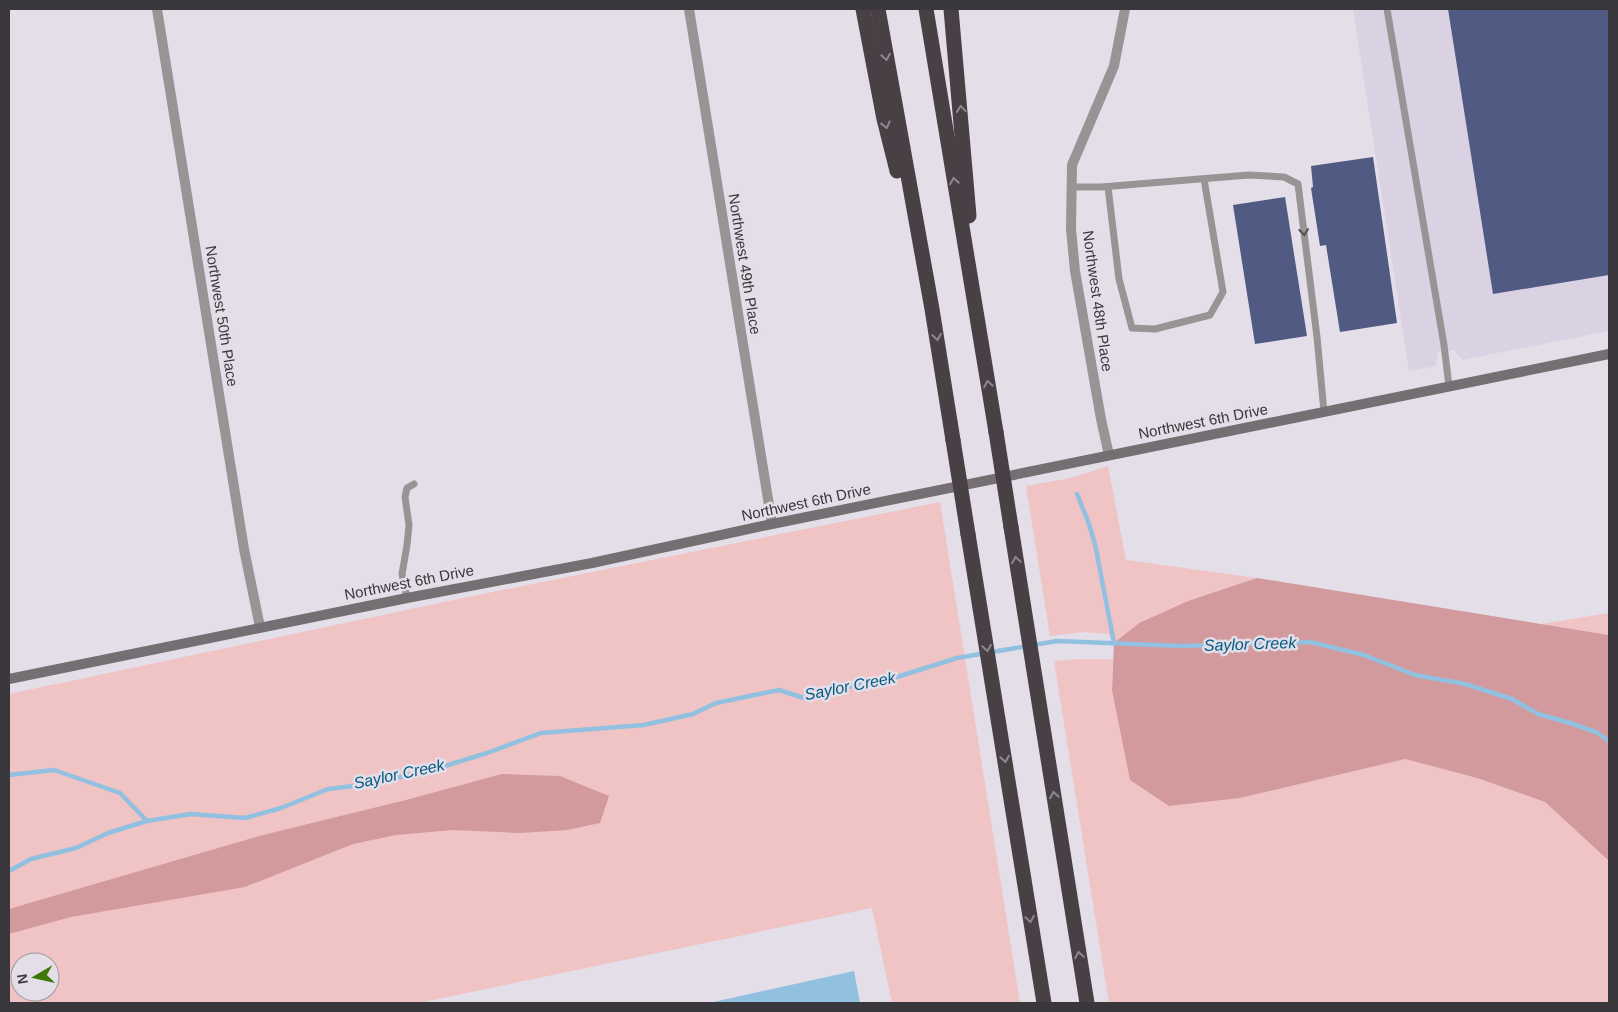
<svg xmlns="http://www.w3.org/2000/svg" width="1618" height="1012" font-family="Helvetica,sans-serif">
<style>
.built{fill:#dad2e3}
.green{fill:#f0c3c4;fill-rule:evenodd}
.forest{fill:#d29a9c}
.water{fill:#91c0e0}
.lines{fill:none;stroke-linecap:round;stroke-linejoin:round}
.stream{stroke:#91c0e0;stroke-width:4.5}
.building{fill:#505a83}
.service{stroke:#989496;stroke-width:7}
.minor{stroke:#989496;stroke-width:10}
.secondary{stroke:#756f73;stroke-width:10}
.motorway{stroke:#484044;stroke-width:15}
.motorway-bridge{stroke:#484044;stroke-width:15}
.oneway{stroke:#8e878e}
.oneway2{stroke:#514e52}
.labels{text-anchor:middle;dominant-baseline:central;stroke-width:5;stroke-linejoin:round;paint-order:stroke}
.street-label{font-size:15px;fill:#39373b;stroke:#e3dee8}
.water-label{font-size:16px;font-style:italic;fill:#035a83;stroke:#e3dee8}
</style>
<rect width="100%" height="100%" fill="#e3dee8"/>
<path class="built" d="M1353 9H1609V331L1462 360 1454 350 1438 352 1436 366 1409 371Z"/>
<g class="green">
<path d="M1108 466 1126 560 1257 578 1188 601 1139 623 1114 643 1108 634 1084 632 1050 636 1026 486 1071 478Z"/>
<path d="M940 502 1020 1003H892L872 908 419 1003H9V694L463 598ZM20 962H50V992H20Z"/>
<path d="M1609 613V635L1542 624Z"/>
<path d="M1078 659H1113L1112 690 1169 806 1240 798 1405 759 1477 778 1545 802 1609 861V1003H1109L1054 661Z"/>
</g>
<g class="forest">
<path d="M1257 578 1609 635V861L1545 802 1477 778 1405 759 1240 798 1169 806 1130 780 1112 690 1114 643 1139 623 1188 601Z"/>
<path d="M502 774 560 776 609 796 600 823 567 830 520 833 453 830 396 835 353 844 245 887 71 917 9 934V909L263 835 406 800Z"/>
</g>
<path class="water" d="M854 971 860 1003H709Z"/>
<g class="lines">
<g class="stream">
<path d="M1077 494 1088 521 1095 544 1114 643"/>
<path d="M9 775 54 770 120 793 147 821"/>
<path d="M9 871 31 859 76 848 108 833 147 821 191 814 245 818 281 808 328 789 370 784 435 769 487 753 541 733 644 725 693 714 716 703 779 690 804 698 856 685 897 677 957 658 1057 641 1182 646 1310 642 1364 655 1415 675 1465 684 1512 699 1538 714 1567 722 1596 732 1609 741"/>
</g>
</g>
<g class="building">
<path d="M1448 9H1609V275L1493 294Z"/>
<path d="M1373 157 1397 323 1340 332 1326 245 1320 246 1311 188 1313 187 1311 166Z"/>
<path d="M1285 197 1307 336 1255 344 1233 205Z"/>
</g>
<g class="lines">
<g class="service">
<path d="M1387 9 1444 345 1449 386"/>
<path d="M1072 187H1101L1249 175 1284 177 1298 184 1317 337 1324 412"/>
<path d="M1108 187 1119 279 1132 328 1155 329 1210 315 1223 292 1204 179"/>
<path d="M407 598 402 574 407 545 409 525 405 497 407 488 414 484"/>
</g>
<g class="minor">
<path d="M157 9 244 549 260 627"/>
<path d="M689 9 772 524"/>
<path d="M1109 455 1101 419 1075 271 1071 229 1072 165 1114 66 1125 9"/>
</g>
<path class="secondary" d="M9 679 407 598 592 563 772 524 1609 354"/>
<g class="motorway">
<path d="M863 9 884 119 897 171"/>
<path d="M878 9 932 309 953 440"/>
<path d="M926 9 996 432"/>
<path d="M951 9 969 216"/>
<path d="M1011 527 1087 1003"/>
<path d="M968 534 1044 1003"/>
</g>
<g class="motorway-bridge">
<path d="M996 432 1011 527"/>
<path d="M953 440 968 534"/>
</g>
</g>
<defs><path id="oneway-chevron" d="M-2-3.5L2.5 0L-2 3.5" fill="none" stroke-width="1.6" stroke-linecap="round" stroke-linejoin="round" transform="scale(1.25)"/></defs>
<g class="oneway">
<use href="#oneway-chevron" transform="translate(886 57) rotate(80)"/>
<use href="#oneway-chevron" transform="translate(961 109) rotate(-95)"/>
<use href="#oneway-chevron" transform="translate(886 125) rotate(76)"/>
<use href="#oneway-chevron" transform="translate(954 181) rotate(-99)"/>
<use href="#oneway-chevron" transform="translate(937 337) rotate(81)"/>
<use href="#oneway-chevron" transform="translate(988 384) rotate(-99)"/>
<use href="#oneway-chevron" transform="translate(1016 560) rotate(-99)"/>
<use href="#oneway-chevron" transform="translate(987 648) rotate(81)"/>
<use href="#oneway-chevron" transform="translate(1005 759) rotate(81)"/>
<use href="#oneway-chevron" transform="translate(1054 795) rotate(-99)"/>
<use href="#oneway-chevron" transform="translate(1030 919) rotate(81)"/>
<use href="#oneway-chevron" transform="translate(1079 955) rotate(-99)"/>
</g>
<use class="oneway2" href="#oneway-chevron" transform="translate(1304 232) rotate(83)"/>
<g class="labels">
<g class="street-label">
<text transform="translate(745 264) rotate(81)">Northwest 49th Place</text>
<text transform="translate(1098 301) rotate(82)">Northwest 48th Place</text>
<text transform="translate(222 316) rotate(81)">Northwest 50th Place</text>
<text transform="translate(1203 421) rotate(-11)">Northwest 6th Drive</text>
<text transform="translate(806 502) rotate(-12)">Northwest 6th Drive</text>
<text transform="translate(409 582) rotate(-11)">Northwest 6th Drive</text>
</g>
<g class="water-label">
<text transform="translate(1250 644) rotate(-2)">Saylor Creek</text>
<text transform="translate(850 686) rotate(-11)">Saylor Creek</text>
<text transform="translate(399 774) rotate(-12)">Saylor Creek</text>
</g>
</g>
<rect width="1618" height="1012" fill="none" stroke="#39373b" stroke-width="20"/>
<g transform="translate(35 977) rotate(261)"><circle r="24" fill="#e3dee8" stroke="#9f9ba3"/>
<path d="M0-4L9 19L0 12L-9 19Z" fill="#407709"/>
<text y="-8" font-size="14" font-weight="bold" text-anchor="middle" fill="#39373b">N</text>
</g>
</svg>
